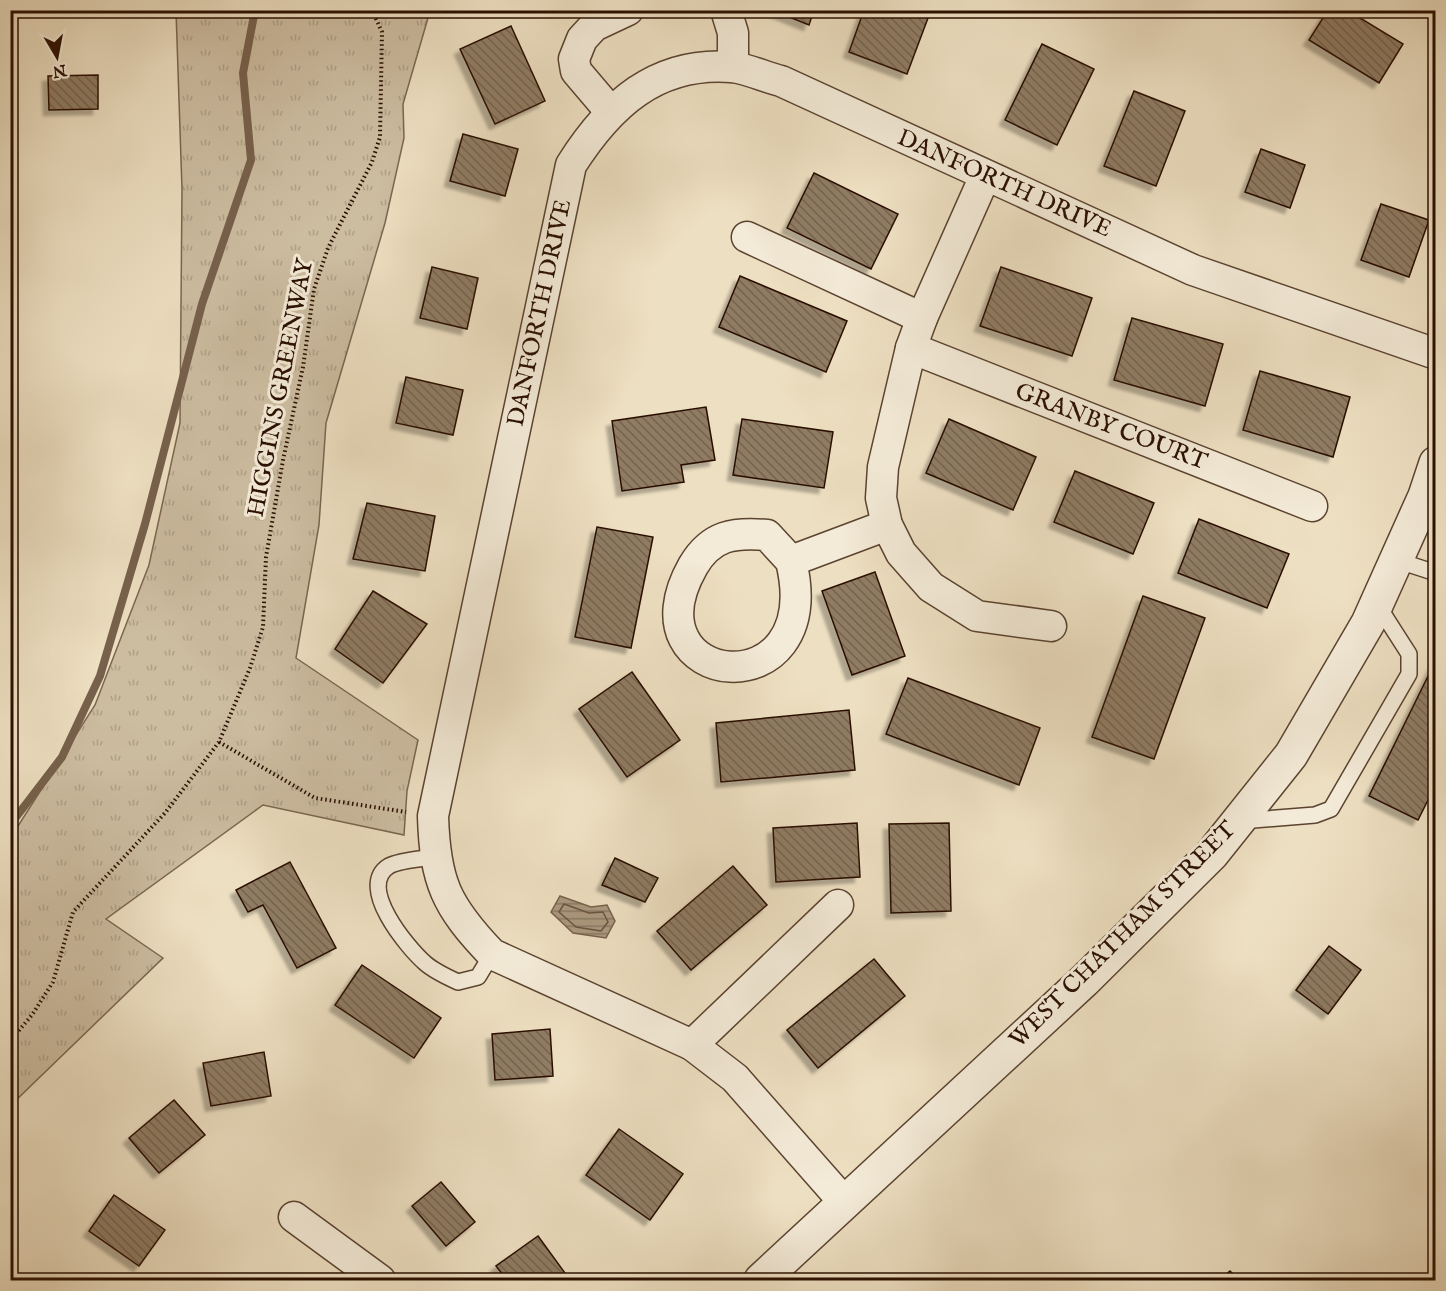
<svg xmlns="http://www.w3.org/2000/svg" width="1446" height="1291" font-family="'IM FELL English',serif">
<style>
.park{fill:url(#park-tufts);stroke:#7b6650;stroke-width:1.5}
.water{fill:url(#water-rules);stroke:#77614c;stroke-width:1.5}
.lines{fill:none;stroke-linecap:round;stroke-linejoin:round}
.shore{stroke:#6a5440;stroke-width:1.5}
.stream{stroke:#77614c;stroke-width:8}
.building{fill:url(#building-back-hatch);stroke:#2a0f00;stroke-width:1.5;filter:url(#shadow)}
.service-casing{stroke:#5b4330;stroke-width:18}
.minor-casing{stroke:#5b4330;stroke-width:33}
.tertiary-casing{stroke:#5b4330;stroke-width:36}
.path{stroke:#2a0f00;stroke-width:4;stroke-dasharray:1.5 3;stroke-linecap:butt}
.service{stroke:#f3ead7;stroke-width:15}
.minor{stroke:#f3ead7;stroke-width:30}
.tertiary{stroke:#f3ead7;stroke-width:33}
.labels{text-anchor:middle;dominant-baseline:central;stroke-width:6;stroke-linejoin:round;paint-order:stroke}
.street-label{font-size:24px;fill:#2a0f00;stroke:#f3ead7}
</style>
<defs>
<pattern id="park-tufts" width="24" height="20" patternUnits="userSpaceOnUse" patternTransform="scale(1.5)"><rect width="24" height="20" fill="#ccbca0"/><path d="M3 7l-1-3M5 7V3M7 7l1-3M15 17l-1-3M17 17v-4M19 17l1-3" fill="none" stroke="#afa088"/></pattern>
<pattern id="water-rules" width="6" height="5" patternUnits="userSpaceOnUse" patternTransform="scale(1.5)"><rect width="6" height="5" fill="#ab987f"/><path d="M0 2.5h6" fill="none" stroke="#8b7a66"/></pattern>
<pattern id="building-back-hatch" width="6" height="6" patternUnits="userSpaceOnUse" patternTransform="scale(1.5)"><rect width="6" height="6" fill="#8f7b64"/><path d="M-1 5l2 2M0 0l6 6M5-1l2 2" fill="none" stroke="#756350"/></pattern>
<filter id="shadow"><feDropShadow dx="-5.5" dy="5.5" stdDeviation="1.5" flood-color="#0004"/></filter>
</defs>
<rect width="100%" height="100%" fill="#eddfc1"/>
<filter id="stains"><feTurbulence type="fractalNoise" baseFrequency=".00333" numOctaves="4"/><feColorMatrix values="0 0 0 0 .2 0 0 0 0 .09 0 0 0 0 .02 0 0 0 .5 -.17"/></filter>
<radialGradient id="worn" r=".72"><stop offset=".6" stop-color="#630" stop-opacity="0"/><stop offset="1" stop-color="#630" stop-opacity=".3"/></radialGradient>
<path class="park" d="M176 11H430L403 104 404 138 385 223 326 423 319 525 296 658 418 740 407 791 404 835 263 805 106 919 163 958 11 1105V837L95 705 149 565 180 423 182 189Z"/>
<path class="water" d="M560 896 591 907 607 905 615 921 606 938 573 933 551 912Z"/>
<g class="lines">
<path class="shore" d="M564 904 589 913 603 912 608 922 601 931 576 927 559 912Z"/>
<path class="stream" d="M10 825 62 757 100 676 145 524 202 304 251 160 243 73 255 10"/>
</g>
<g class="building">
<path d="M772 10H814L809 25Z"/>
<path d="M864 10H931L907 74 849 52Z"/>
<path d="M1328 10H1347L1403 44 1379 83 1309 40Z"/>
<path d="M511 26 545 101 495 124 460 49Z"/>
<path d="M1042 44 1094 69 1057 145 1005 120Z"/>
<path d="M98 75V109L49 110 48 76Z"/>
<path d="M1134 91 1185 111 1156 186 1104 166Z"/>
<path d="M463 134 518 149 505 196 450 181Z"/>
<path d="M1261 149 1305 165 1290 208 1245 192Z"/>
<path d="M814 173 898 214 871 269 787 228Z"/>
<path d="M1381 204 1429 220 1409 277 1361 260Z"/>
<path d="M432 267 478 278 467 329 420 318Z"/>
<path d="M1001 267 1092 298 1072 356 980 326Z"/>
<path d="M740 276 847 321 826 372 719 327Z"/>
<path d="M1132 318 1223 344 1205 406 1114 380Z"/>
<path d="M1260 371 1350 397 1333 457 1243 430Z"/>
<path d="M406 377 463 390 453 435 396 423Z"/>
<path d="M706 407 715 460 681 465 684 482 622 491 612 421Z"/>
<path d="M742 419 833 432 824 488 733 475Z"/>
<path d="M949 419 1036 457 1013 510 926 473Z"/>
<path d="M1075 471 1154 503 1133 554 1054 522Z"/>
<path d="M367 503 435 516 425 571 353 559Z"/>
<path d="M1199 519 1289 554 1267 608 1178 573Z"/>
<path d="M597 527 653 537 631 648 575 637Z"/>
<path d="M875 572 905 656 852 675 822 591Z"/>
<path d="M373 591 427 624 383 683 335 649Z"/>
<path d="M1143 596 1205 618 1154 759 1092 737Z"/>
<path d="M1434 664 1436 784 1418 820 1369 796Z"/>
<path d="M632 672 680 740 627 777 579 709Z"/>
<path d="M908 678 1040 728 1019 785 886 734Z"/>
<path d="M849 710 855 770 721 782 716 723Z"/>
<path d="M857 823 860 877 776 882 773 828Z"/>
<path d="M949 823 951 911 891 913 889 824Z"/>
<path d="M615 858 658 878 645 902 602 885Z"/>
<path d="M290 862 336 948 297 968 263 905 248 912 236 890Z"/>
<path d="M733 866 767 905 691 970 657 931Z"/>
<path d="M1329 946 1361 970 1328 1014 1296 990Z"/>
<path d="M874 959 905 996 818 1068 787 1030Z"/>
<path d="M362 965 441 1018 414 1058 335 1005Z"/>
<path d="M550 1029 553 1076 495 1080 492 1034Z"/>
<path d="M264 1052 271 1096 211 1106 203 1063Z"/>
<path d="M174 1100 205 1135 159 1173 129 1138Z"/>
<path d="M619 1129 683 1174 650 1220 586 1175Z"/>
<path d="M441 1182 475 1222 446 1246 412 1206Z"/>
<path d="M114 1195 165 1230 139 1266 89 1231Z"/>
<path d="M538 1236 570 1280H507L496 1266Z"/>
<path d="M1230 1271 1239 1280H1219Z"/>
</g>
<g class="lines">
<defs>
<g id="service">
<path d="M1396 560 1436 573"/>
<path d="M1241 821 1315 815 1331 809 1409 674V654L1377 604"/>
<path d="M434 857C421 859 400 860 389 866 356 886 407 947 425 963 434 971 447 977 458 982L478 977 492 954"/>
</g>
<g id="minor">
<path d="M726 10 733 33V67"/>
<path d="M610 111 576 71 574 59 582 39 594 26 628 10"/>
<path d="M985 176 922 318 911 348 883 467 881 498 887 525 901 553 931 587 977 616 1051 626"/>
<path d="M747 237 922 318"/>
<path d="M911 348 1312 506"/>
<path d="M791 561C828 713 623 689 693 566 711 535 734 532 767 535L791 561 887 525"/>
<path d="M692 1045 838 905"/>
<path d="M845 1203 735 1078 692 1045 492 954C446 906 435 882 433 816L571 165C609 105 656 61 732 67 748 69 765 77 781 81L1193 270 1436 354"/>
<path d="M294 1217 380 1280"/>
</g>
<path id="tertiary" d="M761 1280 1084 981 1212 854 1291 755 1368 623 1425 496 1436 463"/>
</defs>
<use href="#service" class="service-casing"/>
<use href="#minor" class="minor-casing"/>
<use href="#tertiary" class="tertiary-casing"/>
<g class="path">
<path d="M219 742 315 798 406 812"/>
<path d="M10 1041 32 1015 53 982 73 912 165 813 219 742 250 668 263 627 266 557 283 460 303 367 314 289 328 248 372 162 380 137 382 32 372 10"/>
</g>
<use href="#service" class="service"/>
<use href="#minor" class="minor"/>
<use href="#tertiary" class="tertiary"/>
</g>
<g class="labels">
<g class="street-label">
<text transform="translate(1004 184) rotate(24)">DANFORTH DRIVE</text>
<text transform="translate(540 313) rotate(-78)">DANFORTH DRIVE</text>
<text transform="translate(281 388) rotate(-79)">HIGGINS GREENWAY</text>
<text transform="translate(1111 427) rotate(21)">GRANBY COURT</text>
<text transform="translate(1123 935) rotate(-45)">WEST CHATHAM STREET</text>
</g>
</g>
<rect width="1446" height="1291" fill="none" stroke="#eddfc1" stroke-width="36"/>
<rect x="12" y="12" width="1422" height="1267" fill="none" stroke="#2a0f00" stroke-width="3"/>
<rect x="18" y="18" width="1410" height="1255" fill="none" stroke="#2a0f00" stroke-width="1.5"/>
<g transform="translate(57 57) rotate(170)" stroke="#f3ead7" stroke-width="4.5" paint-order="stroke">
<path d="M0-4.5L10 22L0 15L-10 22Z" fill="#2a0f00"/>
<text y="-9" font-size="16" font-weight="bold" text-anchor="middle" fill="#2a0f00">N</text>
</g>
<rect width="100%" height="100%" filter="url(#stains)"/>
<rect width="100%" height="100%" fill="url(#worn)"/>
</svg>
